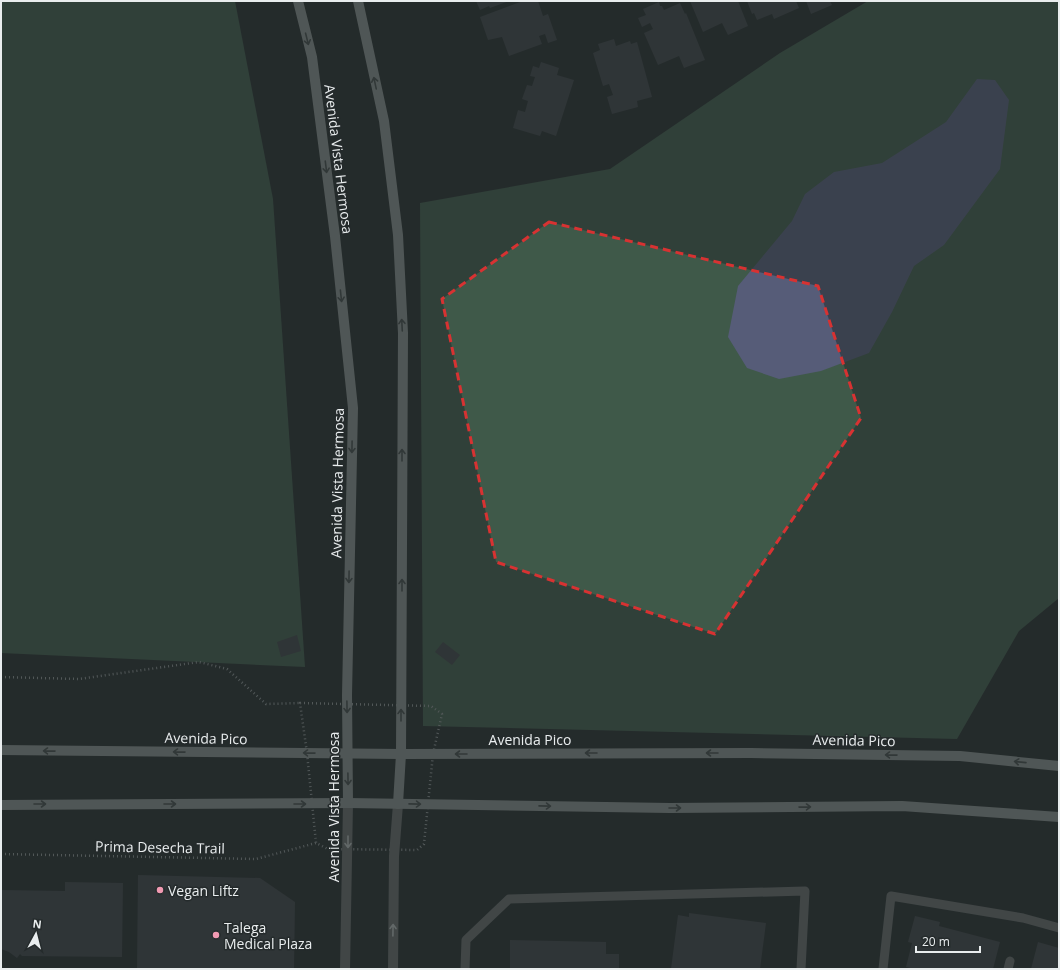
<svg xmlns="http://www.w3.org/2000/svg" width="1060" height="970" font-family="'Open Sans',sans-serif">
<style>
.green{fill:#3f5949}
.water{fill:#565c78}
.building{fill:#3d4145}
.lines{fill:none;stroke-linecap:round;stroke-linejoin:round}
.path{stroke:#898e8f;stroke-width:2.5;stroke-dasharray:1 3;stroke-linecap:butt}
.service{stroke:#646767;stroke-width:9}
.tertiary{stroke:#646767;stroke-width:10}
.secondary{stroke:#848a89;stroke-width:10}
.oneway{stroke:#424848}
.oneway2{stroke:#adb1b1}
.marked{fill:none;stroke:#d73232;stroke-width:3;stroke-dasharray:8 5;stroke-linejoin:round}
.poi-dot{fill:#f19ab2;stroke:#252b2c;stroke-width:1.5}
.labels{text-anchor:middle;dominant-baseline:central;stroke-width:3;stroke-linejoin:round;paint-order:stroke}
.street-label{font-size:14px;fill:#e9edee;stroke:#252b2c}
.poi-label{font-size:14px;fill:#e9edee;stroke:#252b2c;text-anchor:start}
</style>
<rect width="100%" height="100%" fill="#252b2c"/>
<g class="green">
<path d="M1 1H235L273 199 305 667 1 653Z"/>
<path d="M868 1H1059V598L1019 631 957 739 423 726 420 203 610 169 780 53Z"/>
</g>
<path class="water" d="M977 79 995 80 1009 100 1000 169 944 245 914 266 892 312 869 353 821 371 779 379 747 368 728 337 738 286 792 221 805 194 834 172 882 163 946 122Z"/>
<g class="building">
<path d="M476 1H509L490 8 489 6 480 10Z"/>
<path d="M523 1H538L543 16 548 14 557 40 548 43 545 34 539 36 542 44 509 56 502 37 488 40 480 17Z"/>
<path d="M690 1H738L748 26 728 35 722 23 703 32Z"/>
<path d="M747 1H796L799 8 774 19 772 14 757 20 754 13 752 14Z"/>
<path d="M806 1H830L832 5 811 14Z"/>
<path d="M659 2 660 6H662L664 10 680 3 685 14 686 13 705 60 684 68 679 56 658 65 644 33 653 29 650 23 642 27 638 18 646 15 643 9Z"/>
<path d="M614 39 616 46 630 41 631 44 637 42 652 97 637 101 638 107 612 114 607 97 613 95 609 84 603 86 593 53 600 50 598 44Z"/>
<path d="M541 62 559 68 557 75 574 80 556 136 542 131 540 136 513 128 518 110 525 112 528 101 522 99 527 85 532 86 535 77 530 76 533 66 539 68Z"/>
<path d="M297 635 301 651 281 657 277 642Z"/>
<path d="M443 642 460 655 452 665 435 652Z"/>
<path d="M138 875 260 878 295 902 294 969H137Z"/>
<path d="M65 882 123 883 122 957 22 956 20 954 17 958 9 952 1 949V890L65 891Z"/>
<path d="M689 913 766 923 760 969H671L678 915 689 917Z"/>
<path d="M915 916 940 922 939 926 1000 942 993 969H915L906 967 912 943 908 942Z"/>
<path d="M510 940 606 942V954H619V969H510Z"/>
<path d="M1038 942 1059 948V969H1031Z"/>
</g>
<g class="lines">
<g class="path">
<path d="M1 677 79 679 199 662 227 669 266 704 300 703"/>
<path d="M300 703 431 706 442 714 433 754 424 844 417 850 328 849 316 843 307 753Z"/>
<path d="M1 854 256 859 316 843"/>
</g>
<g class="service">
<path d="M465 969 466 940 509 899 805 891 801 969"/>
<path d="M883 969 891 896 1023 918 1059 928"/>
<path d="M1008 969 1010 961"/>
</g>
<g class="tertiary">
<path d="M345 969 348 803"/>
<path d="M393 969 394 856 398 804"/>
</g>
<g class="secondary">
<path d="M298 1 312 57 335 236 353 408 347 695 348 803"/>
<path d="M358 1 384 121 398 235 403 333 401 754 398 804"/>
<path d="M1 750 401 754 751 753 960 756 1059 766"/>
<path d="M1 805 348 803 670 808 902 806 1059 817"/>
</g>
</g>
<defs><path id="oneway-shaft" d="M-6 0H5M1.5-3L5.5 0L1.5 3" fill="none" stroke-width="1.6" stroke-linecap="round" stroke-linejoin="round"/></defs>
<g class="oneway">
<use href="#oneway-shaft" transform="translate(307 39) rotate(76)"/>
<use href="#oneway-shaft" transform="translate(375 83) rotate(-102)"/>
<use href="#oneway-shaft" transform="translate(326 167) rotate(83)"/>
<use href="#oneway-shaft" transform="translate(341 296) rotate(84)"/>
<use href="#oneway-shaft" transform="translate(402 325) rotate(-93)"/>
<use href="#oneway-shaft" transform="translate(352 447) rotate(91)"/>
<use href="#oneway-shaft" transform="translate(402 455) rotate(-90)"/>
<use href="#oneway-shaft" transform="translate(349 577) rotate(91)"/>
<use href="#oneway-shaft" transform="translate(402 585) rotate(-90)"/>
<use href="#oneway-shaft" transform="translate(347 707) rotate(89)"/>
<use href="#oneway-shaft" transform="translate(401 715) rotate(-90)"/>
<use href="#oneway-shaft" transform="translate(49 751) rotate(-179)"/>
<use href="#oneway-shaft" transform="translate(179 752) rotate(-179)"/>
<use href="#oneway-shaft" transform="translate(309 753) rotate(-179)"/>
<use href="#oneway-shaft" transform="translate(591 753) rotate(180)"/>
<use href="#oneway-shaft" transform="translate(712 753) rotate(180)"/>
<use href="#oneway-shaft" transform="translate(461 754) rotate(180)"/>
<use href="#oneway-shaft" transform="translate(891 755) rotate(-179)"/>
<use href="#oneway-shaft" transform="translate(1020 762) rotate(-174)"/>
<use href="#oneway-shaft" transform="translate(348 779) rotate(89)"/>
<use href="#oneway-shaft" transform="translate(40 804)"/>
<use href="#oneway-shaft" transform="translate(170 804)"/>
<use href="#oneway-shaft" transform="translate(300 804)"/>
<use href="#oneway-shaft" transform="translate(415 804) rotate(1)"/>
<use href="#oneway-shaft" transform="translate(545 806) rotate(1)"/>
<use href="#oneway-shaft" transform="translate(805 807) rotate(-1)"/>
<use href="#oneway-shaft" transform="translate(675 808)"/>
</g>
<g class="oneway2">
<use href="#oneway-shaft" transform="translate(348 842) rotate(90)"/>
<use href="#oneway-shaft" transform="translate(393 930) rotate(-89)"/>
</g>
<path d="M0 0H1060V970H0ZM549 222 818 286 861 418 715 634 496 562 442 299Z" fill="#252b2c" fill-opacity=".55" fill-rule="evenodd"/>
<path class="marked" d="M549 222 818 286 861 418 715 634 496 562 442 299Z"/>
<g class="poi-dot">
<circle cx="160" cy="890" r="4"/>
<circle cx="216" cy="935" r="4"/>
</g>
<g class="labels">
<g class="street-label">
<text transform="translate(339 159) rotate(83)">Avenida Vista Hermosa</text>
<text transform="translate(337 483) rotate(-89)">Avenida Vista Hermosa</text>
<text transform="translate(206 738) rotate(1)">Avenida Pico</text>
<text x="530" y="739">Avenida Pico</text>
<text transform="translate(854 740) rotate(1)">Avenida Pico</text>
<text transform="translate(333 807) rotate(-90)">Avenida Vista Hermosa</text>
<text transform="translate(160 847) rotate(1)">Prima Desecha Trail</text>
</g>
<g class="poi-label">
<text x="168" y="890">Vegan Liftz</text>
<text x="224" y="927">Talega<tspan x="224" dy="16">Medical Plaza</tspan></text>
</g>
</g>
<rect width="1060" height="970" fill="none" stroke="#e9edee" stroke-width="4"/>
<g transform="translate(36 934) rotate(7)" stroke="#252b2c" stroke-width="3" paint-order="stroke">
<path d="M0-3L7 15L0 10L-7 15Z" fill="#e9edee"/>
<text y="-6" font-size="11" font-weight="bold" text-anchor="middle" fill="#e9edee">N</text>
</g>
<path d="M916 946v6h64v-6" fill="none" stroke="#e9edee" stroke-width="2"/>
<text x="922" y="946" font-size="12" fill="#e9edee" stroke="#252b2c" stroke-width="3" paint-order="stroke">20 m</text>
</svg>
